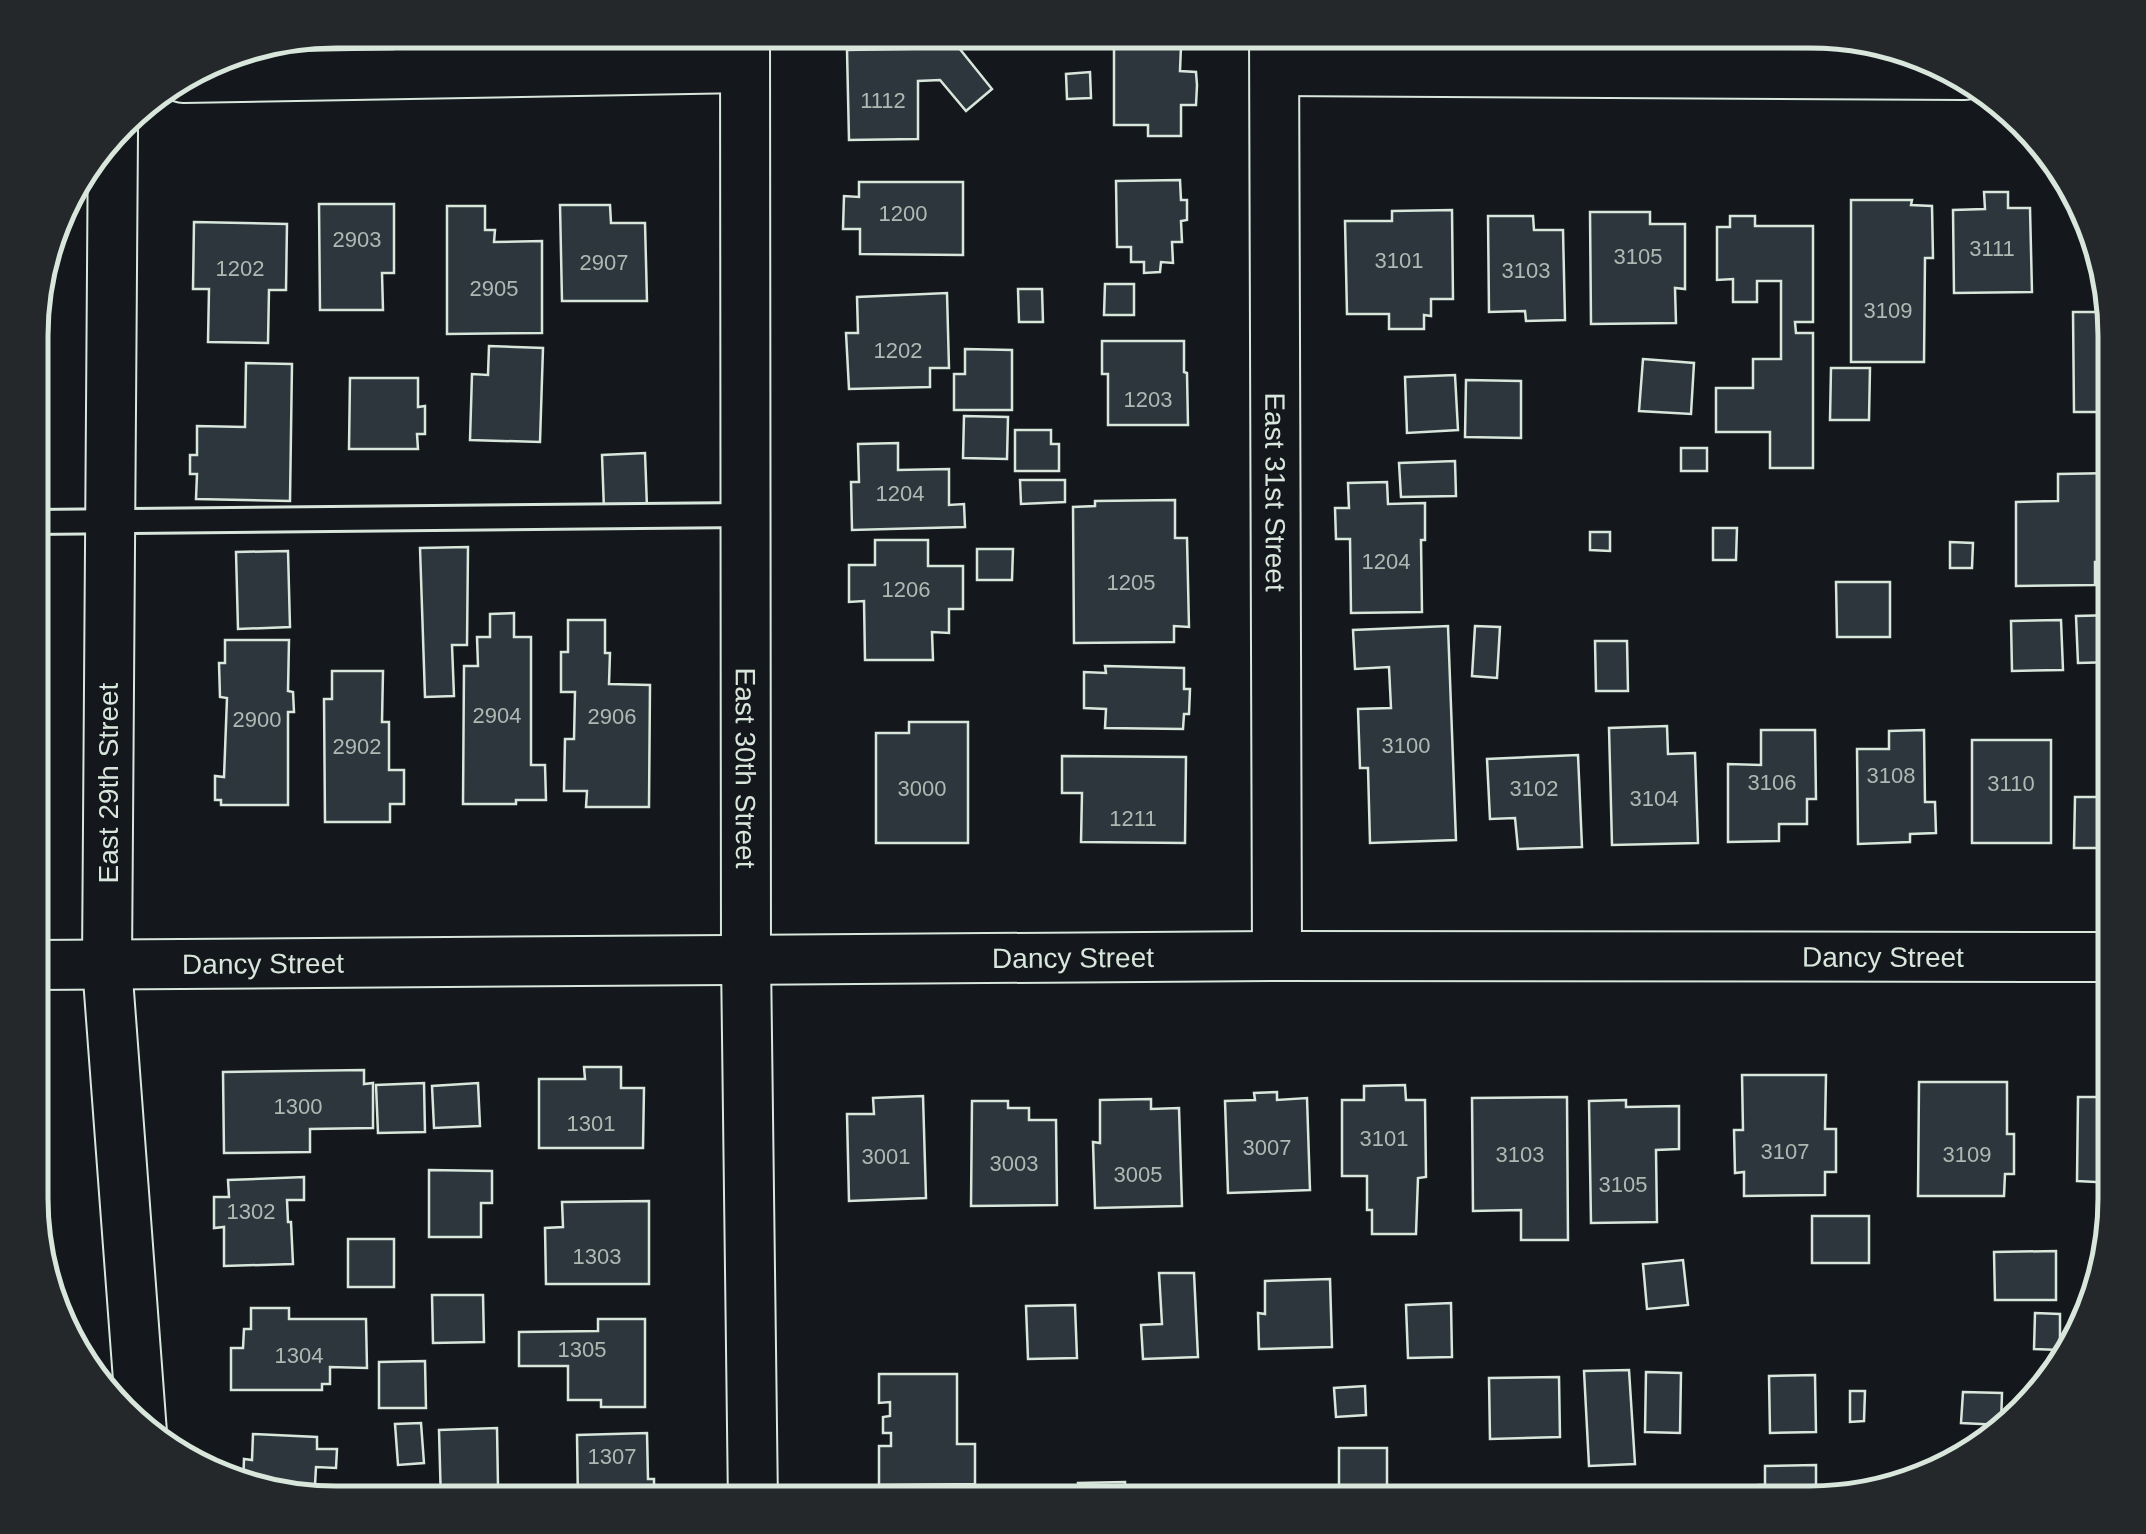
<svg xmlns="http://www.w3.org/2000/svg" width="2146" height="1534" font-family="Arial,sans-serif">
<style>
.building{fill:#2c363c;stroke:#d8e6dc;stroke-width:2.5}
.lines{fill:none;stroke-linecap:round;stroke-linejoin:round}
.lane-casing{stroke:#d8e6dc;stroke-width:28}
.street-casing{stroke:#d8e6dc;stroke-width:52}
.lane{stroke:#14181c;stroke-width:22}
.street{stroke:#14181c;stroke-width:48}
.labels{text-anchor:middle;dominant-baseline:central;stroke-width:8;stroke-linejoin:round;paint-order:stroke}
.number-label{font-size:22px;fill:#adbab4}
.street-label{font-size:28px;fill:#d8e6dc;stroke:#14181c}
.rim{fill:none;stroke:#d8e6dc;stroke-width:5}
</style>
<rect width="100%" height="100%" fill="#14181c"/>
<g class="building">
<path d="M1114 45 1181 46 1180 71 1196 72 1197 85 1196 105H1181V136H1148V125H1114Z"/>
<path d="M959 48 992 89 966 111 940 80 918 81V139L849 140 847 50Z"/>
<path d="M1090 72 1091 98 1067 99 1066 74Z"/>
<path d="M1180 180 1181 200H1187V220L1181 221 1182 242H1172L1173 263 1161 262 1160 272 1144 273V262H1131V247H1117L1116 181Z"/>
<path d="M859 182H963V255L860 254V229H843L844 196 859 197Z"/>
<path d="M1984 192H2008V208H2030L2032 292 1954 293 1953 210 1985 209Z"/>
<path d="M1851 200H1912L1911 205 1932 206 1933 258H1925L1924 362H1851Z"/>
<path d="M319 204H394V273H382L383 310H320Z"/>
<path d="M560 205H610L611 223H645L647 301H562Z"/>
<path d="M447 206H485V230H495L494 242 542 241V333L447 334Z"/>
<path d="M1452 210 1453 299H1431V316L1424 315V329H1389V314H1347L1345 221H1392V211Z"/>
<path d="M1590 212H1650V224H1685V289L1675 288 1676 323 1591 324Z"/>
<path d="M1488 216H1533L1534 230H1563L1565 320 1526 321 1525 311 1489 312Z"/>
<path d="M1730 216H1755V226H1813V322H1795L1796 333H1813V468H1770V432H1716V388H1753V359H1781V281H1757V302H1733V279L1717 280V227H1730Z"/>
<path d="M194 222 287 224 286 290H269L268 343 208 342 209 289H193Z"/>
<path d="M2097 249 2109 293 2098 292Z"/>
<path d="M1105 284H1134V315H1104Z"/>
<path d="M1018 289H1042L1043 322H1019Z"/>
<path d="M947 293 949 368H930V387L849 389 846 333H858L857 297Z"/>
<path d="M2110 296 2115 316V412H2074L2073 312H2110Z"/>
<path d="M1102 341H1184V372L1187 373 1188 425H1108V374H1102Z"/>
<path d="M489 346 543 348 540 442 470 440 472 374 488 375Z"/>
<path d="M965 349 1012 350V410H954V374H965Z"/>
<path d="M1643 359 1694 363 1691 414 1639 411Z"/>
<path d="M246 363 292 364 290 501 196 499 197 474H190V455H197V426L245 427Z"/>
<path d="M1831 368H1870L1869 420H1830Z"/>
<path d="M1455 375 1458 430 1407 433 1405 377Z"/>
<path d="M350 378H418V407L425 406V434H417L418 449H349Z"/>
<path d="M1466 380 1521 381V438L1465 437Z"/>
<path d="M964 416 1008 417 1007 459 963 458Z"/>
<path d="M1015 430H1051V444H1059V471H1015Z"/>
<path d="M898 443V470L949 469V505L964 504 965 527 852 530 851 482H859L858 444Z"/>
<rect x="1681" y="448" width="26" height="23"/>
<path d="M645 453 647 508 604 510 602 455Z"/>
<path d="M1455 461 1456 496 1401 497 1399 463Z"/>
<path d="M2115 473V586H2110L2109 562H2095V585L2016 586V502L2058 501V474Z"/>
<path d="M1020 480H1065V502L1021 504Z"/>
<path d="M1387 482 1388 504 1425 503V540H1421L1422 612 1351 613 1350 539H1336L1335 508H1349L1348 483Z"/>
<path d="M1175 500V538H1187L1189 627 1174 626V642L1074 643 1073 507 1095 506V501Z"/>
<path d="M1713 528H1737L1736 560H1713Z"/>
<path d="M1590 532H1610V551L1590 550Z"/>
<path d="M875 540H928V566H963V609H949V633L932 632 933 660H865L864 601 849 602V565H875Z"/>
<path d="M1950 542 1973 543 1972 568H1950Z"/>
<path d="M468 547 467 645H452L454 696 425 697 420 548Z"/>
<path d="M977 549H1013L1012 580H977Z"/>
<path d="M288 551 290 627 238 629 236 552Z"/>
<path d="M1836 582H1890V637H1837Z"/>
<path d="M514 613V637H531V765H545L546 800H516V804H463L464 666H478L477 637H490V614Z"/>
<path d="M2115 615V662L2078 663 2076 616Z"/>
<path d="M568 620H605V653H610L609 684 650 685 649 807H586L587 791H564L565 739H574L575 692H561V652H568Z"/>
<path d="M2061 620 2063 670 2012 671 2011 621Z"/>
<path d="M1448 626 1456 840 1370 843 1368 768H1360L1358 709 1391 708 1389 667 1355 669 1353 630Z"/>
<path d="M1475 626 1500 627 1497 678 1472 676Z"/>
<path d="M225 640H289L288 691 293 692 294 712H288V805H221V800H215V776L224 777 227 698 220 697 219 663H225Z"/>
<path d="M1595 641H1627L1628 691H1596Z"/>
<path d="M1105 666 1184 668V689H1190L1189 714H1184L1183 729 1105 728 1106 709 1084 708V672L1106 673Z"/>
<path d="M332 671H383L382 722H389V770H404V804H390V822H325L324 699H332Z"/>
<path d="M909 722H968V843H876V733H909Z"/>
<path d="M2100 725H2115V848H2074L2075 797H2099Z"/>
<path d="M1667 726 1668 754 1695 753 1698 843 1612 845 1609 728Z"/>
<path d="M1761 730H1815L1816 799H1807V824H1779V841L1728 842V764L1761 765Z"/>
<path d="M1924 730 1925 802H1935L1936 833 1910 834V842L1858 844 1857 749H1889V731Z"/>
<rect x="1972" y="740" width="79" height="103"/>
<path d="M1578 755 1582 847 1518 849 1515 818 1490 819 1487 759Z"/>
<path d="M1062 756 1186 757 1185 843 1081 842 1082 793H1062Z"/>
<path d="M584 1067H621V1088H644L643 1148H539V1079H585Z"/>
<path d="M364 1070V1084L373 1083V1128L310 1129V1152L224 1153 223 1072Z"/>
<path d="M1742 1075H1826L1825 1129H1836V1172H1825V1195L1744 1196V1172L1735 1173 1734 1130H1743Z"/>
<path d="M1919 1082H2007V1134H2014V1174H2005L2004 1196H1918Z"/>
<path d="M424 1083 425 1132 378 1133 376 1085Z"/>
<path d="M478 1083 480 1126 434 1128 432 1086Z"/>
<path d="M1405 1085 1406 1100H1425L1426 1177 1418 1178 1416 1234H1372V1210H1367V1176H1342V1100H1364V1086Z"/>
<path d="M2112 1088H2115V1183L2077 1181 2078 1097H2113Z"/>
<path d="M1277 1092V1100L1307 1098 1310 1190 1228 1193 1225 1101 1255 1100 1254 1093Z"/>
<path d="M923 1096 926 1198 849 1201 847 1114H874L873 1098Z"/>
<path d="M1567 1097 1568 1240H1521V1210L1473 1211 1472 1098Z"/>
<path d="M1151 1099V1109L1179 1108 1182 1206 1095 1208 1093 1142 1100 1143V1100Z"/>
<path d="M1626 1100V1107L1679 1106V1149L1656 1150 1657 1222 1591 1223 1589 1101Z"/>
<path d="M972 1101H1008V1108H1029V1120H1056L1057 1205 971 1206Z"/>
<path d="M429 1170 492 1171V1203H481V1237H429Z"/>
<path d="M304 1177V1200H287L288 1222H291L293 1264 224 1266V1227L214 1228V1197H229L228 1180Z"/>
<path d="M649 1201V1284H546L545 1228 563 1227 562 1202Z"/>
<rect x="1812" y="1216" width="57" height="47"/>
<rect x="348" y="1239" width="46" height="48"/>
<path d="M2056 1251V1300H1995L1994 1252Z"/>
<path d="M1683 1260 1688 1305 1647 1309 1643 1264Z"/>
<path d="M1159 1273H1194L1198 1357 1143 1359 1141 1325 1162 1324Z"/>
<path d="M1330 1279 1332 1347 1259 1349 1258 1313 1265 1314V1281Z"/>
<path d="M432 1295H483L484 1342 433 1343Z"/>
<path d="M1451 1303 1452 1357 1408 1358 1406 1305Z"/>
<path d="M1075 1305 1077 1358 1028 1359 1026 1306Z"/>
<path d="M251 1308H289V1319H366L367 1368 330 1367V1384H322V1390H231V1348H243L244 1329H251Z"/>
<path d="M2035 1313 2060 1314V1350L2034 1349Z"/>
<path d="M598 1319H645V1407H601V1400H568V1366H519V1332L598 1331Z"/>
<path d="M425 1361 426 1408H379V1362Z"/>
<path d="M1629 1370 1635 1464 1589 1466 1584 1371Z"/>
<path d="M1646 1372 1681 1373 1680 1433 1645 1432Z"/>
<path d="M879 1374H957V1444H975V1484L879 1485V1446H891V1433H883V1417L890 1416V1402L879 1403Z"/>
<path d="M1815 1375 1816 1432 1770 1433 1769 1376Z"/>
<path d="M1559 1377 1560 1437 1490 1439 1489 1378Z"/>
<path d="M1365 1386 1366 1415 1336 1417 1334 1388Z"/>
<path d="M1850 1391H1865L1864 1421 1850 1422Z"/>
<path d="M1963 1392 2002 1393 2001 1425 1961 1423Z"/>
<path d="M421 1423 424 1463 398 1465 395 1424Z"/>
<path d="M497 1428 498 1486H486V1497L489 1503H441L439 1430Z"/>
<path d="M647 1433 648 1479H654V1498H648V1504L578 1503 577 1435Z"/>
<path d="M253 1434 317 1437V1449H337L336 1468 316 1467 314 1503 243 1487 244 1459 252 1460Z"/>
<path d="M1339 1448H1387V1491L1428 1493V1501L1437 1502 1436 1504H1339Z"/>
<path d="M1816 1465V1503L1760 1504 1759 1485H1765V1466Z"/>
<path d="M1125 1482V1504H1078V1483Z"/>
<path d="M1318 1486 1319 1504H1251V1488Z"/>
</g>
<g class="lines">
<defs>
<g id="lane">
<path d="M404 74 407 30"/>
<path d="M33 522 746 515"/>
</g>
<g id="street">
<path id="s1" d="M745 30 746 959 753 1504"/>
<path id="s2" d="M1274 30 1277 956"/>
<path d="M1275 71 1965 75"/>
<path d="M183 78 745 68"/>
<path d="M113 131 107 965 142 1433"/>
<path id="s3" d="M33 965 1277 956 2115 957"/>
</g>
</defs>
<use href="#lane" class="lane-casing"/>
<use href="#street" class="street-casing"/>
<use href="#lane" class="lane"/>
<use href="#street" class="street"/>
</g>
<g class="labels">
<g class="number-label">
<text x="883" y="100">1112</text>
<text x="903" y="213">1200</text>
<text x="357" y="239">2903</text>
<text x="1992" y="248">3111</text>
<text x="1638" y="256">3105</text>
<text x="1399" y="260">3101</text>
<text x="604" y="262">2907</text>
<text x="240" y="268">1202</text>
<text x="1526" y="270">3103</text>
<text x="494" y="288">2905</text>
<text x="1888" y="310">3109</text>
<text x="898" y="350">1202</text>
<text x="1148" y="399">1203</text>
<text x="900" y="493">1204</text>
<text x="1386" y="561">1204</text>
<text x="1131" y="582">1205</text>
<text x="906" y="589">1206</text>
<text x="497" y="715">2904</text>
<text x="612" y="716">2906</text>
<text x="257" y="719">2900</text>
<text x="1406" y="745">3100</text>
<text x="357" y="746">2902</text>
<text x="1891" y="775">3108</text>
<text x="1772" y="782">3106</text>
<text x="2011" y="783">3110</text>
<text x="922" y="788">3000</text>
<text x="1534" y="788">3102</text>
<text x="1654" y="798">3104</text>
<text x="1133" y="818">1211</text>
<text x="298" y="1106">1300</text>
<text x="591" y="1123">1301</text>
<text x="1384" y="1138">3101</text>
<text x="1267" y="1147">3007</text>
<text x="1785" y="1151">3107</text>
<text x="1520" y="1154">3103</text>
<text x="1967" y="1154">3109</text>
<text x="886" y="1156">3001</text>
<text x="1014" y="1163">3003</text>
<text x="1138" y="1174">3005</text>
<text x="1623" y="1184">3105</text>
<text x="251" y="1211">1302</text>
<text x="597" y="1256">1303</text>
<text x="582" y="1349">1305</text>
<text x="299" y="1355">1304</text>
<text x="612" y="1456">1307</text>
</g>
<g class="street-label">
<text stroke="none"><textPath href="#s2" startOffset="462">East 31st Street</textPath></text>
<text stroke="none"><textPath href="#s1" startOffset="738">East 30th Street</textPath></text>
<text transform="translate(108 783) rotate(-90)">East 29th Street</text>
<text stroke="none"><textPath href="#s3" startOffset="1850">Dancy Street</textPath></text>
<text stroke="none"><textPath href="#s3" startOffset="1040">Dancy Street</textPath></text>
<text stroke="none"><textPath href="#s3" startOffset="230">Dancy Street</textPath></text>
</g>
</g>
<path d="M0 0H2146V1534H0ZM336 48H1810A288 288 0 0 1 2098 336V1198A288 288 0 0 1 1810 1486H336A288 288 0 0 1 48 1198V336A288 288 0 0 1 336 48Z" fill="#24282b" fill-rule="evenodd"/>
<path class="rim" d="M336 48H1810A288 288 0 0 1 2098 336V1198A288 288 0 0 1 1810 1486H336A288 288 0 0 1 48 1198V336A288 288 0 0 1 336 48Z"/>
</svg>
